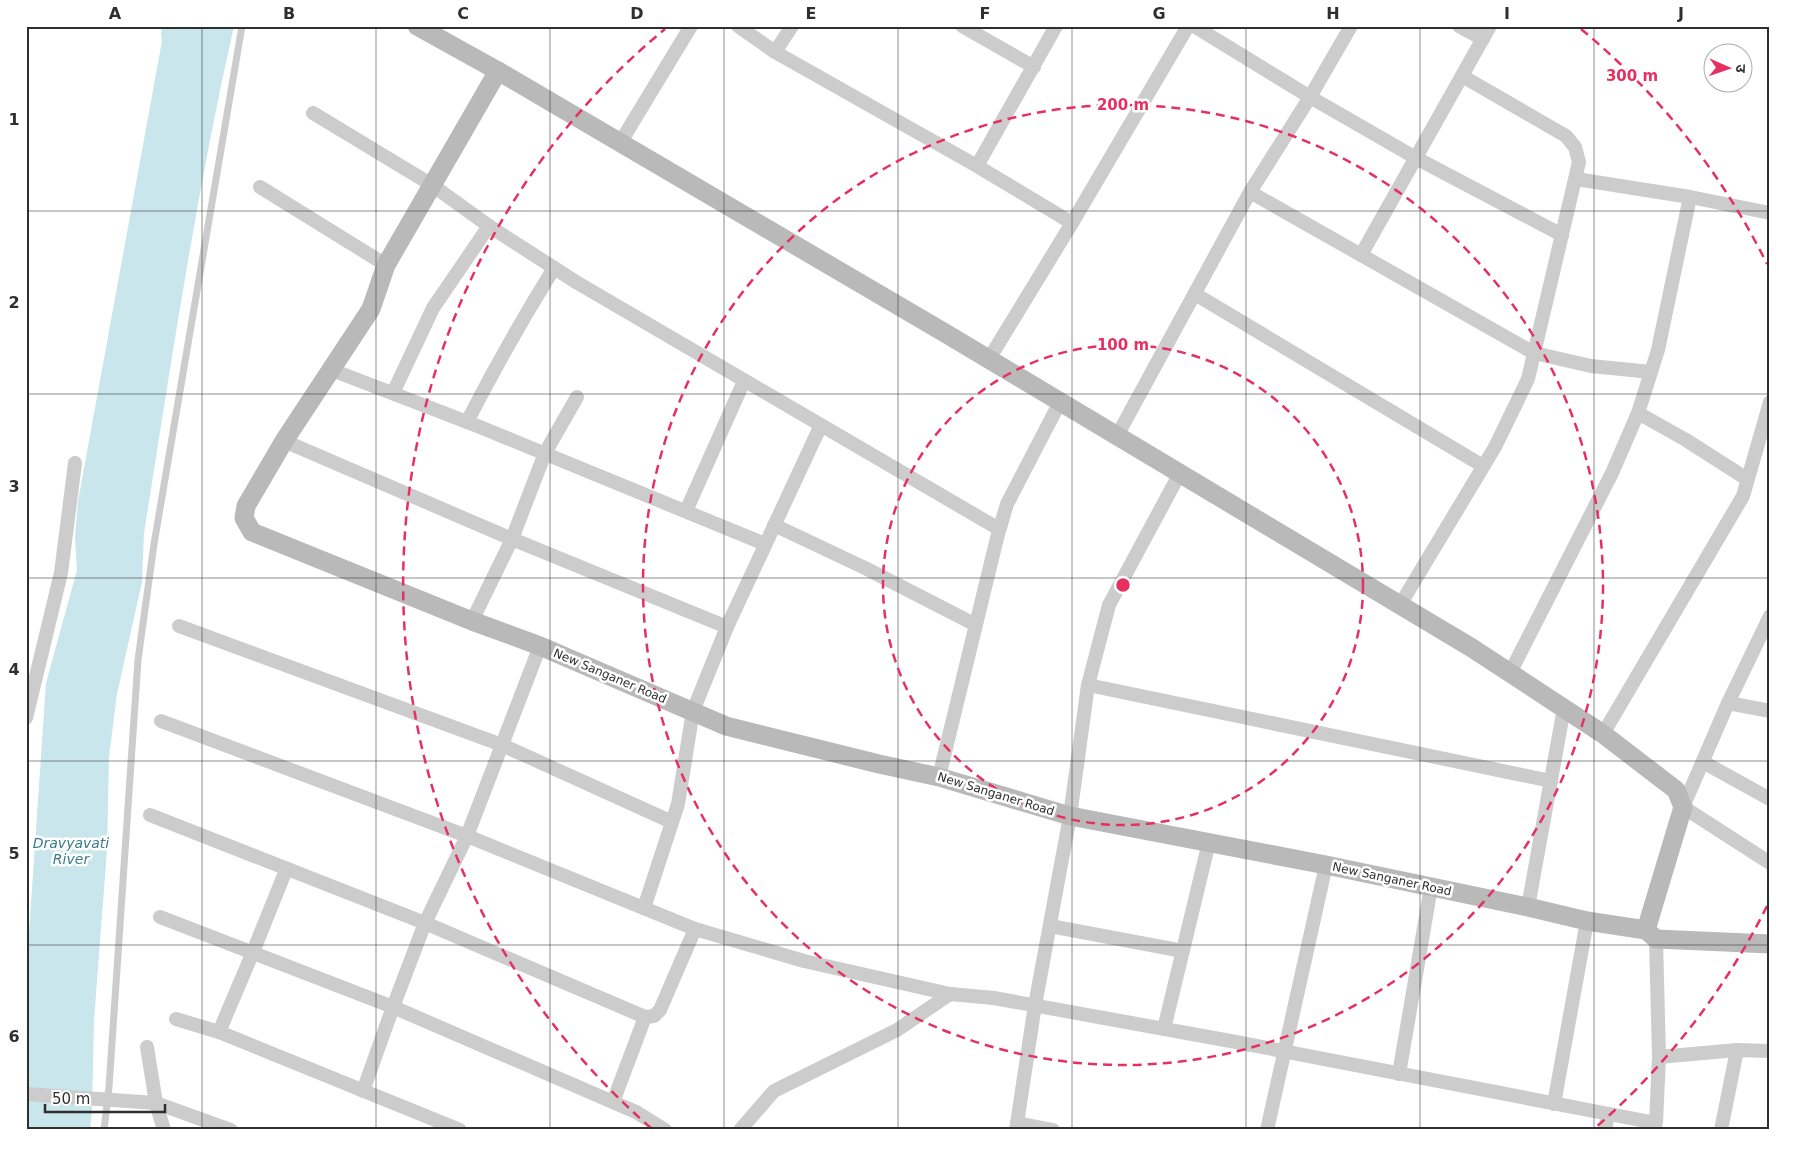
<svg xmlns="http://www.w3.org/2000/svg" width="1796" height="1156" font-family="'DejaVu Sans','Noto Sans Devanagari',sans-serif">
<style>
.water{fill:#c9e6ec}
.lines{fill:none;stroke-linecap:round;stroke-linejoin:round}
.lane{stroke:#ccc;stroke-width:7}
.street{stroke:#ccc;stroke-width:14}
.secondary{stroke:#b9b9b9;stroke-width:19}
.grid{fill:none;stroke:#2f2f2f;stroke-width:1;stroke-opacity:0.55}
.ring{fill:none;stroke:#e73062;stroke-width:2.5;stroke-dasharray:9 6}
.labels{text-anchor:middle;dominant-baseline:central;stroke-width:5;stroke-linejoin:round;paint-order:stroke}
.street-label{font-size:12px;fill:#2f2f2f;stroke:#fff}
.water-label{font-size:14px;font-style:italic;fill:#3a7c8c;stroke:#fff}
.centre{fill:#e73062;stroke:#fff;stroke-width:2.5}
.ring-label{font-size:15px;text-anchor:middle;font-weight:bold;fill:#e73062;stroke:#fff;stroke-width:5;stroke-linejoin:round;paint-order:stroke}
.neatline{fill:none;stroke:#2f2f2f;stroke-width:2}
.grid-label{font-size:16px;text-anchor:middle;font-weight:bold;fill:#2f2f2f}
</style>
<rect width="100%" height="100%" fill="#fff"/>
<path class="water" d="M162 26H234C196 194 171 364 144 533L142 582 117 694 109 757 107 850 94 1020 92 1110 90 1130H26L27 962 46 683 77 570 75 538 78 501 162 41 161 33Z"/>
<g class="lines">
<path class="lane" d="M104 1130 109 1087 138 660 154 544 242 26"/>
<g class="street">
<path d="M738 26 775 52 977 166 1072 223"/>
<path d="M962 26 1034 67"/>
<path d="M1194 26 1310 97 1416 158 1562 235"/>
<path d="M1459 26 1483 39"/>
<path d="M775 52 792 26"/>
<path d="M313 113 432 185 489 226 576 282 999 529"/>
<path d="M620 143 691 26"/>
<path d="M977 166 1056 26"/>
<path d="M1576 179 1690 197 1770 213"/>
<path d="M260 187 386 265"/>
<path d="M1250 192 1534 353 1591 366 1651 372"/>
<path d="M1361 255 1490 26"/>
<path d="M1195 294 1483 466"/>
<path d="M989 359 1072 223 1188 26"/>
<path d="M332 370 480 427 765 544"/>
<path d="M393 393 433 308 489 226"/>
<path d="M1638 413 1686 440 1747 479"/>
<path d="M467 422C494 369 523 318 554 268"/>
<path d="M1117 436 1250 192 1310 97 1351 26"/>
<path d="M284 441 512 539 727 627"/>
<path d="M686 511 744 381"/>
<path d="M774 525 865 568 976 625"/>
<path d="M1400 605 1495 447 1528 379 1579 162 1575 147 1566 136 1462 76"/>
<path d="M472 621 512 539 545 453 577 397"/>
<path d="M179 626 502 745 672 822"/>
<path d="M1510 673 1612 473 1638 413 1658 350 1690 197"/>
<path d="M1088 685 1551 781"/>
<path d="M1728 703 1770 616"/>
<path d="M1770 711 1728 703 1683 807 1770 863"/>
<path d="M26 718 61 573 75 463"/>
<path d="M161 721 467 836 695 929 804 961 950 994 994 998 1236 1042 1656 1123 1659 1057 1656 939"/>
<path d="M1603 734 1743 496 1770 402"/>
<path d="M1703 762 1770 799"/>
<path d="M939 777 997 538 1007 504 1060 402"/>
<path d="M150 815 425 923 645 1017 654 1016 660 1010 695 929"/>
<path d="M1528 907 1564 708"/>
<path d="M644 908 678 804 693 711 727 627 821 425"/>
<path d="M160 917 393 1007 636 1112 665 1130"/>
<path d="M1050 926 1183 951"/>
<path d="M176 1019 219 1032 460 1130"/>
<path d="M1164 1029 1209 842"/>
<path d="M219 1032 253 952 286 870"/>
<path d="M147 1047 156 1103 164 1130"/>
<path d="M1659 1057 1737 1050 1770 1051"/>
<path d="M1399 1074 1431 887"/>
<path d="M363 1091 393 1007 425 923 467 836 540 646"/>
<path d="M26 1094 156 1103 231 1130"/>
<path d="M613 1102 645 1017"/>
<path d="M1554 1104 1587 921"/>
<path d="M1017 1123 1053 1130"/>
<path d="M740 1130 774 1091 897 1030 950 994"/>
<path d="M1016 1130 1035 1005 1070 816 1088 685 1109 605 1180 473"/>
<path d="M1267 1130 1326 865"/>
<path d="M1605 1130 1608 1114"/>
<path d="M1721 1130 1737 1050"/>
</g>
<g class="secondary">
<path d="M417 26 498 71 945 333 1472 648 1603 734 1676 790 1683 807 1646 930"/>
<path d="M498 71 386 265 371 309 284 441 246 506 244 518 252 532 472 621 540 646 726 726 879 764 939 777 1070 816 1326 865 1528 907 1587 921 1646 930 1656 939 1770 944"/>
</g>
</g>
<path class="grid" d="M202 26V1130M376 26V1130M550 26V1130M724 26V1130M898 26V1130M1072 26V1130M1246 26V1130M1420 26V1130M1594 26V1130M26 211H1770M26 394H1770M26 578H1770M26 761H1770M26 945H1770"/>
<g class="ring">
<circle cx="1123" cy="585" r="240"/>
<circle cx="1123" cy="585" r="480"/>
<path d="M1767 906A720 720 0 0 1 1595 1128M651 1128A720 720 0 0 1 665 29M1581 29A720 720 0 0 1 1767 264"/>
</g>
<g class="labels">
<g class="street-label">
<text transform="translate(610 676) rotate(23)">New Sanganer Road</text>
<text transform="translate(996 794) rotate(17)">New Sanganer Road</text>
<text transform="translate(1392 879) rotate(12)">New Sanganer Road</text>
</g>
<g class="water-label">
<text x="71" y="843">Dravyavati<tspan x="71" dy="16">River</tspan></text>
</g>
</g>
<circle cx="1123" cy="585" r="8" class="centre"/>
<g class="ring-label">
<text x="1632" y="81">300 m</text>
<text x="1123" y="110">200 m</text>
<text x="1123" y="350">100 m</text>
</g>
<rect width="1796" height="1156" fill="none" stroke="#ffffff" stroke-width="55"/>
<g transform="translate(1728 68) rotate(92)"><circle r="24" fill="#ffffff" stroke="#acacac"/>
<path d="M0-4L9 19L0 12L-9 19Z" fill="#e73062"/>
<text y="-8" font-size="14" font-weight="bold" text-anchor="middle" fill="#2f2f2f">उ</text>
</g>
<path d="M45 1104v8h120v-8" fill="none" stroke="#2f2f2f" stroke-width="2.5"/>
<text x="52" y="1104" font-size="15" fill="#2f2f2f" stroke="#ffffff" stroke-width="4" paint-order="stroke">50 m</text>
<rect x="28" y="28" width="1740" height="1100" class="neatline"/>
<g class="grid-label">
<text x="115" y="19">A</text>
<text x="289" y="19">B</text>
<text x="463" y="19">C</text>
<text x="637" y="19">D</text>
<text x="811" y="19">E</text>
<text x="985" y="19">F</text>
<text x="1159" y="19">G</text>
<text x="1333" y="19">H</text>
<text x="1507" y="19">I</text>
<text x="1681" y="19">J</text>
<text x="14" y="125">1</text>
<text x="14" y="308">2</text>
<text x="14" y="492">3</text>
<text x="14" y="675">4</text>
<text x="14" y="859">5</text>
<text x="14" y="1042">6</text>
</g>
</svg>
